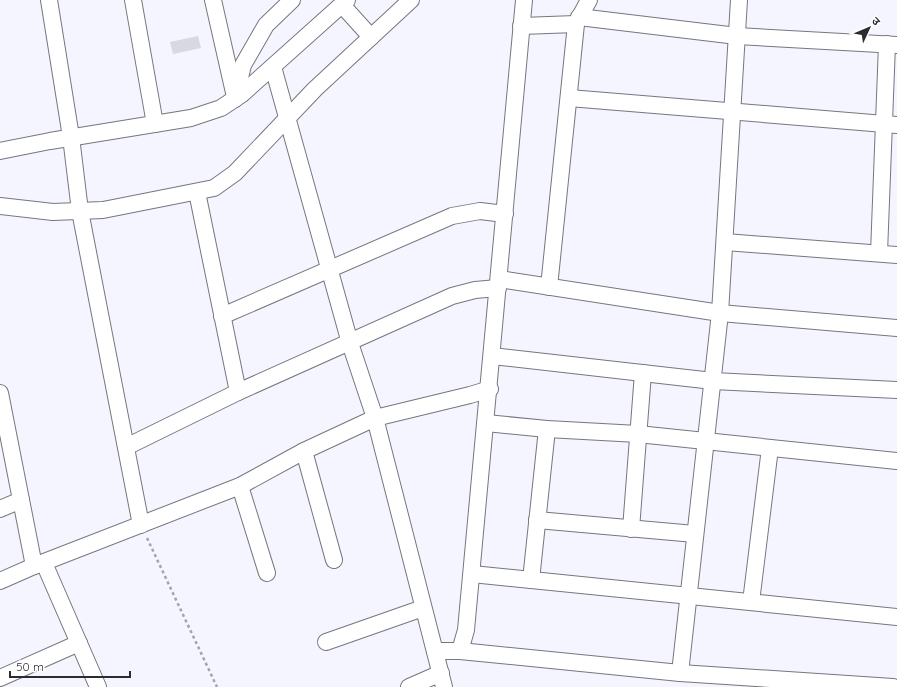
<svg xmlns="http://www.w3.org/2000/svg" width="897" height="687" font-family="Quicksand,'Noto Sans Devanagari',sans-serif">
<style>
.building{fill:#d7d8e1}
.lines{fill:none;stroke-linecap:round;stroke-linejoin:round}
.minor-casing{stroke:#76767e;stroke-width:18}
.path{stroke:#a3a4aa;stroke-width:2.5;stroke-dasharray:3 3;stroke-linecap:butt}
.minor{stroke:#fff;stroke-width:16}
</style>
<rect width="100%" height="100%" fill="#f4f5fe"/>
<path class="building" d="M198 36 201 48 173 54 170 42Z"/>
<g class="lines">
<defs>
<g id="minor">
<path d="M49 0 71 137 80 211 141 525"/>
<path d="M133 0 155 124"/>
<path d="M213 0 235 97"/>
<path d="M342 5 371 37"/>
<path d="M579 17 737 36 897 45"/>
<path d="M521 26 576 24"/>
<path d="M273 67 350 343 375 418 444 687"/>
<path d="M569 98 897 125"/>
<path d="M235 99 243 65 266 25 292 0"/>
<path d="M0 151 50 141 191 118 221 108 242 94 347 0"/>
<path d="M0 206 53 212 103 210 214 188 235 173 315 89 411 0"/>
<path d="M725 242 897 255"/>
<path d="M879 253 887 44"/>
<path d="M499 279 720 313 897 328"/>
<path d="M549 287 576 24 589 0"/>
<path d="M222 316 452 216 480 211 505 214"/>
<path d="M492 356 713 381 897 390"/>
<path d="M238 392 452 296 475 290 498 288"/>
<path d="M0 393 34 566 240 486 304 451 375 418 470 395 490 389"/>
<path d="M486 423 547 429 638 434 897 461"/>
<path d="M126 447 238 392 197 192"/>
<path d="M304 451 334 560"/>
<path d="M240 486 267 573"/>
<path d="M0 509 21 500"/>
<path d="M537 520 695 534"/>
<path d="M631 529 643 373"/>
<path d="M44 563 98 687"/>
<path d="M472 574 897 617"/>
<path d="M531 580 547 429"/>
<path d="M0 581 34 566"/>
<path d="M751 602 770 448"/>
<path d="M326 642 423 608"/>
<path d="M435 651H460L680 673 893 687"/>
<path d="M460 651 466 630 524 0"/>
<path d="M680 673 720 313 739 0"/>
<path d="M0 678 79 643"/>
<path d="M409 687 441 673"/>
</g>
</defs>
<use href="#minor" class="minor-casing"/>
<path class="path" d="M147 538 217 687"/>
<use href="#minor" class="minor"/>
</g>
<g transform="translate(869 28) rotate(46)" stroke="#ffffff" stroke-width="3" paint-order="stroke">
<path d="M0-3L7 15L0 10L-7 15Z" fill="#2b2c2f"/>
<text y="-6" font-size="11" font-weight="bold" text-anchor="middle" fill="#2b2c2f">उ</text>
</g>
<path d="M10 671v6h120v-6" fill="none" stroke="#2b2c2f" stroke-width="2"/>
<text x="16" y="671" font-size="12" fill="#2b2c2f" stroke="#ffffff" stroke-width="3" paint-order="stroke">50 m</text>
</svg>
